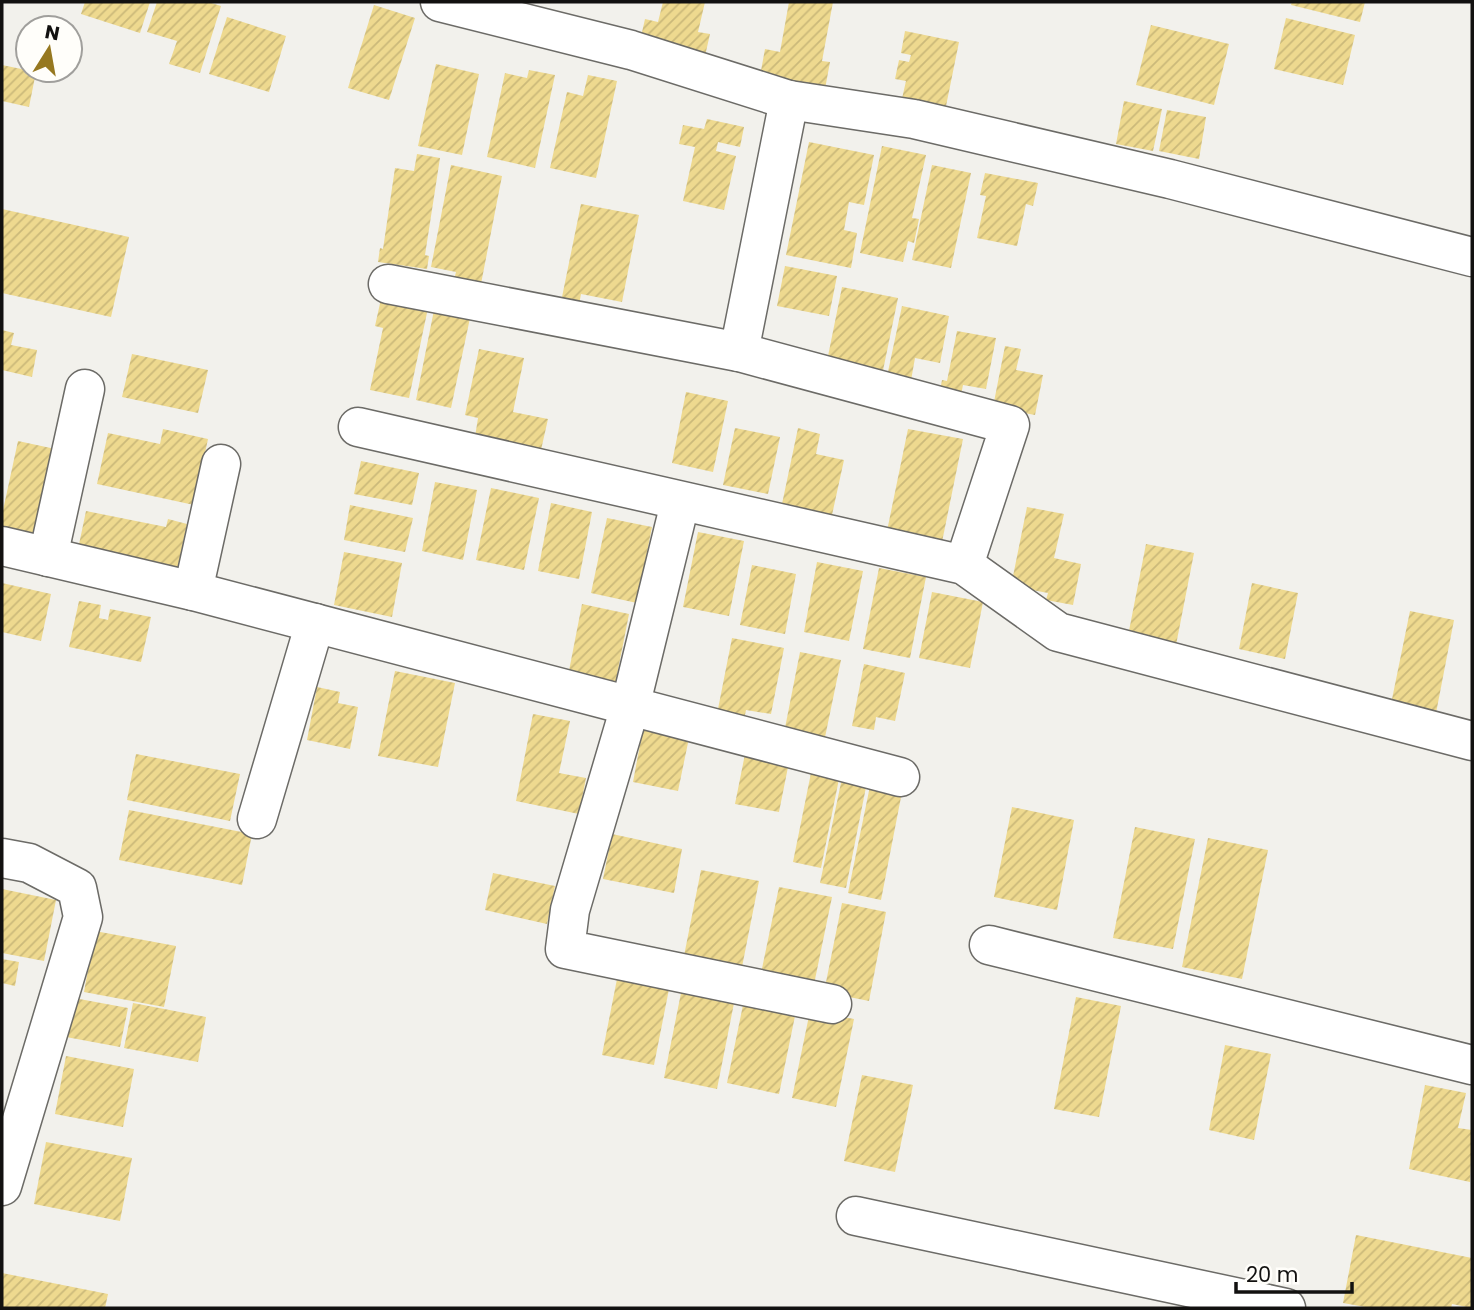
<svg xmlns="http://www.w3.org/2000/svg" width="1474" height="1310" font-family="Poppins,sans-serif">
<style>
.building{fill:url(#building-hatch)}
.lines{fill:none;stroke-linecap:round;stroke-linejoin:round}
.minor-casing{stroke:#6c6b67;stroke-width:41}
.minor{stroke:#fff;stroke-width:38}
</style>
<defs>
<pattern id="building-hatch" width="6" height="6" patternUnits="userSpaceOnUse" patternTransform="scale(1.75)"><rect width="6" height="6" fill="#eed98f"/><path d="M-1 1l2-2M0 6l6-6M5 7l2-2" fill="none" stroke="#cbb97a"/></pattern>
</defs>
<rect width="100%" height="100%" fill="#f2f1ec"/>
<g class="building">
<path d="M85 2H150L140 33 81 14Z"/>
<path d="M157 2H208L221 6 200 73 169 64 177 41 147 32Z"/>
<path d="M663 2H705L698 32 710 34 705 56 640 41 645 19 658 22Z"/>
<path d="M789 2H833L822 61 830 62 825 89 760 76 765 49 780 52Z"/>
<path d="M1292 2H1365L1360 22 1291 5Z"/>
<path d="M374 5 415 18 389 100 348 88Z"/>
<path d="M227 17 286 36 269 92 209 74Z"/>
<path d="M1286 18 1355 35 1343 85 1274 69Z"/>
<path d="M1151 25 1229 44 1214 105 1136 85Z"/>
<path d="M905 31 959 42 945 111 901 103 906 81 895 79 899 60 909 62 911 55 901 53Z"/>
<path d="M436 64 479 74 462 155 418 146Z"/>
<path d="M2 65 36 72 29 107 2 101Z"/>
<path d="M529 70 555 75 535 168 487 157 505 73 527 78Z"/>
<path d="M588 75 617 81 596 178 550 168 567 92 583 96Z"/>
<path d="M1124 101 1162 109 1153 151 1116 144Z"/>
<path d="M1167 110 1206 117 1199 159 1159 151Z"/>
<path d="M707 119 744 127 740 147 718 142 716 151 736 156 724 210 683 201 695 147 679 144 683 125 704 129Z"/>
<path d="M809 142 874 155 864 205 849 202 844 230 857 233 851 268 786 255Z"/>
<path d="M882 146 926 155 912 218 919 219 914 243 908 241 903 262 860 253Z"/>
<path d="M417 154 440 158 425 255 429 256 427 269 378 262 380 248 383 249 395 168 414 171Z"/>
<path d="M451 165 502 176 480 289 453 284 456 272 431 267Z"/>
<path d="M932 165 971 173 951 268 912 260Z"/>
<path d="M985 173 1038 183 1033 206 1026 204 1017 246 977 238 986 196 980 195Z"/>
<path d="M581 204 639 215 622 302 581 294 579 305 561 302Z"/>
<path d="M2 209 129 237 111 317 2 293Z"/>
<path d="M785 266 837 276 829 316 777 306Z"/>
<path d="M842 287 898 298 881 380 826 366Z"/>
<path d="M381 299 428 308 409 398 370 390 383 328 375 326Z"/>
<path d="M902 306 949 316 940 363 915 358 910 386 886 381Z"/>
<path d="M434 310 470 318 451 408 416 400Z"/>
<path d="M2 330 14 333 11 345 37 350 32 377 2 370Z"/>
<path d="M957 331 996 338 986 389 963 385 961 395 940 391 942 380 947 381Z"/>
<path d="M1005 346 1021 349 1016 370 1043 375 1035 415 993 407Z"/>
<path d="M479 349 524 358 513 412 548 419 541 450 475 437 478 418 465 415Z"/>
<path d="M132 354 208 370 198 413 122 397Z"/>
<path d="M686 392 728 401 713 472 672 463Z"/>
<path d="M735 428 780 437 768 494 723 485Z"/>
<path d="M798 428 820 434 816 454 844 460 832 515 782 504Z"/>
<path d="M163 429 208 439 194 505 97 484 108 433 160 444Z"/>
<path d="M908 429 963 439 942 542 887 531Z"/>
<path d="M18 441 60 450 41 538 2 530V515Z"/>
<path d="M361 461 419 473 412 505 354 494Z"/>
<path d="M435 482 477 490 463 560 422 551Z"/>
<path d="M491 488 539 498 524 570 476 560Z"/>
<path d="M551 503 592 512 579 579 538 571Z"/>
<path d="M350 505 413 518 405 552 344 540Z"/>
<path d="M1027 507 1064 514 1054 558 1081 564 1073 605 1046 600 1048 593 1011 586Z"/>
<path d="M86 511 166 527 168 519 187 524 176 575 77 554Z"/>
<path d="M607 518 652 527 637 603 591 593Z"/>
<path d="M698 532 744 541 729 616 683 607Z"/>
<path d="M1146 544 1194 553 1176 645 1128 636Z"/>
<path d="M344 552 402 563 392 617 334 605Z"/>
<path d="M817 562 863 571 849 641 804 632Z"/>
<path d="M752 565 796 574 785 634 740 625Z"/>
<path d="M879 568 926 577 910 658 863 649Z"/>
<path d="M2 583 51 594 41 641 2 632Z"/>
<path d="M1252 583 1298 593 1285 659 1239 649Z"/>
<path d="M932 592 983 602 970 668 919 658Z"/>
<path d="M79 601 101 605 99 618 108 620 110 609 151 617 141 662 69 647Z"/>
<path d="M582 604 629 614 615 685 568 676Z"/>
<path d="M1410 611 1454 620 1436 713 1391 704Z"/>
<path d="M732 638 784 648 771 714 746 710 744 720 717 714Z"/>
<path d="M800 652 841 660 824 742 784 733Z"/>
<path d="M864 664 905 673 895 721 876 717 874 730 852 726Z"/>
<path d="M395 671 455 683 438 767 378 756Z"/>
<path d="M317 687 340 692 338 703 358 707 350 749 307 740Z"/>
<path d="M533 714 570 721 559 773 586 778 579 814 516 801Z"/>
<path d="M643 729 689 738 678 791 633 782Z"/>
<path d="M136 754 240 774 230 821 127 800Z"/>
<path d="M745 754 789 762 779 812 735 804Z"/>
<path d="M812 768 840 774 821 868 793 862Z"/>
<path d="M842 778 867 782 846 888 820 883Z"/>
<path d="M870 786 902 792 881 900 848 893Z"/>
<path d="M1012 807 1074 820 1057 910 994 897Z"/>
<path d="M129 810 252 834 242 885 119 860Z"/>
<path d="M1135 827 1195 839 1173 949 1113 938Z"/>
<path d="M612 834 682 849 674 893 603 879Z"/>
<path d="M1208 838 1268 850 1242 979 1182 967Z"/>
<path d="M701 870 759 881 740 977 682 966Z"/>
<path d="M493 873 555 886 547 924 485 910Z"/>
<path d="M779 887 832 897 812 994 759 983Z"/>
<path d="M2 889 56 900 44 961 2 953Z"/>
<path d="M842 903 886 912 869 1001 824 992Z"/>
<path d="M95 931 176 946 164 1007 84 992Z"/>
<path d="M2 959 19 962 15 986 2 983Z"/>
<path d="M618 974 670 984 654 1065 602 1055Z"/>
<path d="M682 988 735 998 717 1089 664 1078Z"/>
<path d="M1076 997 1121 1006 1099 1117 1054 1109Z"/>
<path d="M74 998 128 1008 120 1047 66 1037Z"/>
<path d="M133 1003 206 1017 198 1062 124 1048Z"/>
<path d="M743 1005 795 1016 779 1094 727 1083Z"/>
<path d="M810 1011 854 1019 836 1107 792 1098Z"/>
<path d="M1225 1045 1271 1054 1254 1140 1209 1130Z"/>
<path d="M66 1056 134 1069 123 1127 55 1114Z"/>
<path d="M862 1075 913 1085 895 1172 844 1161Z"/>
<path d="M1425 1085 1466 1093 1458 1128 1472 1130 1470 1182 1409 1169Z"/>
<path d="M46 1142 132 1158 120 1221 34 1204Z"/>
<path d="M1356 1235 1472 1258V1308L1452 1304 1451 1308H1371L1343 1303Z"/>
<path d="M2 1273 108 1294 105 1308H2Z"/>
</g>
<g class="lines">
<defs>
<g id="minor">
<path d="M440 2 631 50 789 100 914 119 1170 179 1472 257"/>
<path d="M388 284 739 352 1010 425 964 565"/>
<path d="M739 352 789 100"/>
<path d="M358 427 964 565 1058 632 1472 741"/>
<path d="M680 503 630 707 570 910 565 949 832 1004"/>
<path d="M2 546 193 591 900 777"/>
<path d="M48 557 85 389"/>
<path d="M193 591 221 464"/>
<path d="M257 819 315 623"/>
<path d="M2 858 29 863 77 888 83 917 2 1186"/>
<path d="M989 945 1472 1065"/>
<path d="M856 1216 1286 1308"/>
</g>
</defs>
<use href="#minor" class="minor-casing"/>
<use href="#minor" class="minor"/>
</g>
<rect width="1474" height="1310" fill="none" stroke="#121110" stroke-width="7"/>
<g transform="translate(49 49) rotate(11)"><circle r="33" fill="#fffefa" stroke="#a09f9c" stroke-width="2"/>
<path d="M0-5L12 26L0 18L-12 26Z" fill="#967820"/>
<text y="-10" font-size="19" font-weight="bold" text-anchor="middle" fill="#121110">N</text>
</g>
<path d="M1236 1282v10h116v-10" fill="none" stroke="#121110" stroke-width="3.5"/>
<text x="1246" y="1282" font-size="21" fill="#121110" stroke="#fffefa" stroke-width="5" paint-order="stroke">20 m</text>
</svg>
